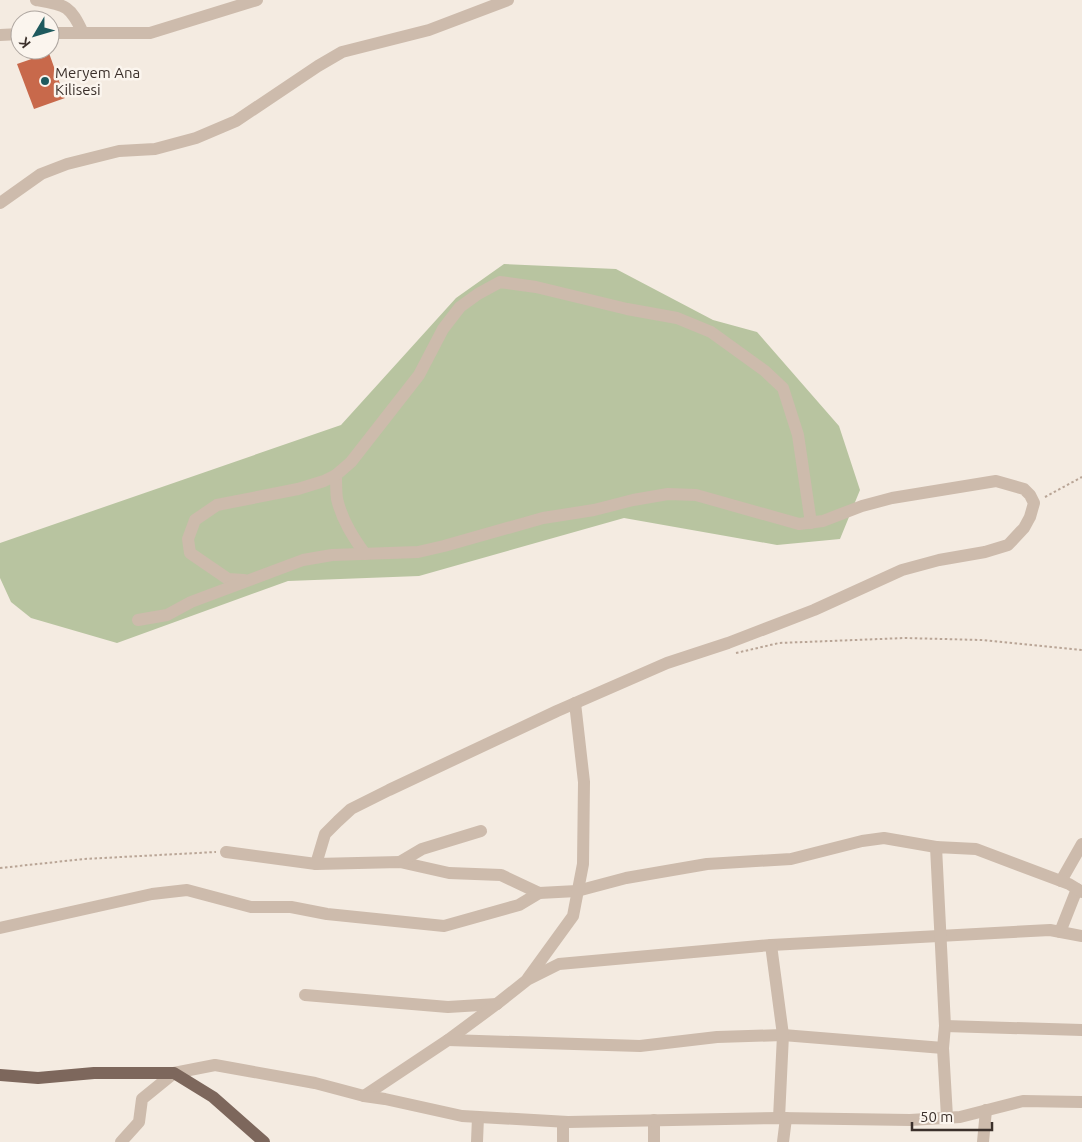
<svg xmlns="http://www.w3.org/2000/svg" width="1082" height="1142" font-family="Ubuntu,sans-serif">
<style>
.green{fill:#b8c4a0}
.building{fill:#c8694b}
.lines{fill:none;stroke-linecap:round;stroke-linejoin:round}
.path{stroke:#b9a596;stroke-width:2;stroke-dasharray:2.5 2.5;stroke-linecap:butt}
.minor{stroke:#cdbbac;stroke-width:12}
.major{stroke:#7d675c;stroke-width:12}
.poi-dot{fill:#1f5a5e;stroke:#fbf5ee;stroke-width:2}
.labels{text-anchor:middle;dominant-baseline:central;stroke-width:5;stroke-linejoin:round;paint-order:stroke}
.poi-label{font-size:15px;fill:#3b302b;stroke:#fbf5ee;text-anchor:start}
</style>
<rect width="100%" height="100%" fill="#f4ebe1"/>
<path class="green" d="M504 264 616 269 713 320 757 332 839 426 860 490 840 539 777 545 624 518 419 576 288 581 117 643 31 618 11 602 0 578V543L341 425 456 298Z"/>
<path class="building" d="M49 53 65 98 34 109 17 64Z"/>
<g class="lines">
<g class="path">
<path d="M1045 497 1082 477"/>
<path d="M736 653 779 643 905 638 981 640 1082 650"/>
<path d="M0 868 84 859 216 852"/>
</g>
<g class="minor">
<path d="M36 0C66 5 70 5 83 33"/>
<path d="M50 33H150L257 0"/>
<path d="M0 35 20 34"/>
<path d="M0 203 41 174 67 164 119 151 155 149 196 138 236 121 318 66 342 52 429 30 508 0"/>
<path d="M336 475C336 483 336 491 337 499 342 520 353 537 365 554"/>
<path d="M244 580 228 579 190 553 188 539 195 520 217 505 298 489 324 481 336 475 351 462 419 375 443 329 460 307 478 294 500 282 536 287 627 309 677 318 711 332 765 371 783 388 798 435 811 523"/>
<path d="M138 620 167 615 191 602 303 560 332 555 418 552 444 546 543 518 594 510 633 500 668 494 696 495 799 524 823 521 862 506 892 498 996 481 1024 489 1030 495 1034 503 1030 517 1024 528 1008 545 985 552 939 560 902 570 814 610 728 643 667 663 557 711 389 790 351 809 338 821 325 834 316 864"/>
<path d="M226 852 316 864 400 862 449 873 501 875 539 893 577 891 626 878 707 864 791 859 862 841 884 838 936 847"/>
<path d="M400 862 422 849 481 831"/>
<path d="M1061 881 1082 844"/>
<path d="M0 928 152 894 187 890 251 907H291L327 914 444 926 519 905 539 893"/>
<path d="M1060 932 1077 889"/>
<path d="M771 945 1050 930 1082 936"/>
<path d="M528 978 573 916 583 864 584 782 575 703"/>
<path d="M305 995 448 1007 497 1004"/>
<path d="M945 1026 1082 1030"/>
<path d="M448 1040 640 1046 717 1037 783 1035 943 1048"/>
<path d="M364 1096 448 1040 498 1003 527 980 559 964 771 945 783 1035 779 1118"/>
<path d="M947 1117 943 1048 945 1026 936 847 976 849 1069 884 1082 892"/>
<path d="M654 1120V1142"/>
<path d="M121 1142 139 1122 142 1099 174 1073 215 1065 315 1083 364 1096 385 1099 462 1116 568 1122 779 1118 910 1120 960 1117 1023 1101 1082 1102"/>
<path d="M477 1142 478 1117"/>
<path d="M563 1142V1122"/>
<path d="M783 1142 786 1118"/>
<path d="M983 1142 986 1110"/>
</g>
<path class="major" d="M0 1075 38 1078 94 1073H174L213 1097 264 1142"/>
</g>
<circle class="poi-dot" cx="45" cy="81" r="5"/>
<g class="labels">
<g class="poi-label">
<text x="55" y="72">Meryem Ana<tspan x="55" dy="17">Kilisesi</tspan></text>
</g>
</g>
<g transform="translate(35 35) rotate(232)"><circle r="24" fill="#fbf5ee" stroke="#aea6a0"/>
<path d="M0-4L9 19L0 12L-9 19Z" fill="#1f5a5e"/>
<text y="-8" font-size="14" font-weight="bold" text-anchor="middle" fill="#3b302b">K</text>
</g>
<path d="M912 1122v8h80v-8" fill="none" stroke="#3b302b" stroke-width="2.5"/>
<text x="920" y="1122" font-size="15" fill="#3b302b" stroke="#fbf5ee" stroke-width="4" paint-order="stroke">50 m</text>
</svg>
